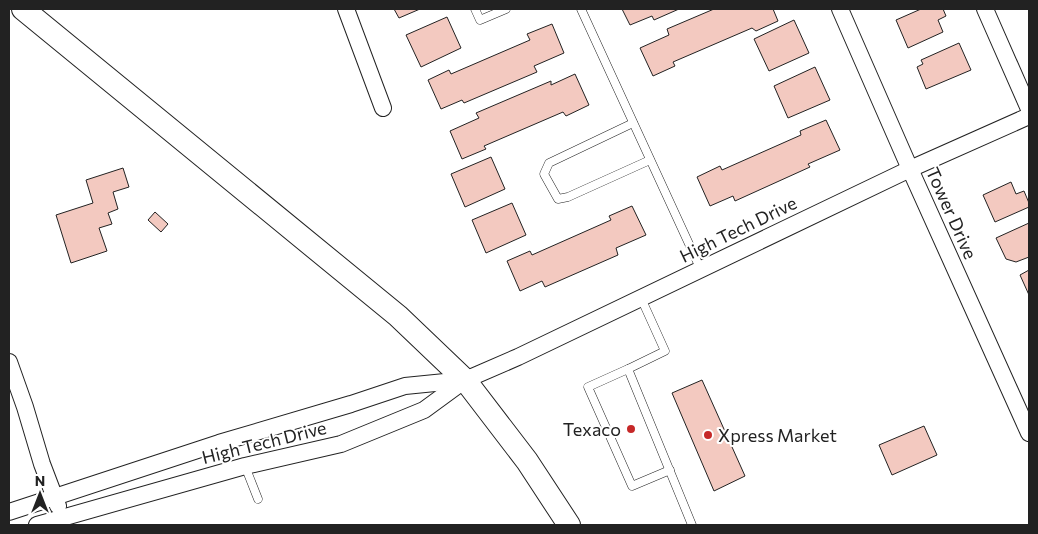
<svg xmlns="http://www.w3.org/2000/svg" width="1038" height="534" font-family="Commissioner,sans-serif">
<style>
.building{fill:#f3c9c0;stroke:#222}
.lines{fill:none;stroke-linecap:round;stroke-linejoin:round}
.service-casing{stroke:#222;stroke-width:9}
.minor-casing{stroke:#222;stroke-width:18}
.secondary-casing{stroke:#222;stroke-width:24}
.service{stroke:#fff;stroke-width:8}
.minor{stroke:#fff;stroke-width:16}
.secondary{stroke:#fff;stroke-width:22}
.poi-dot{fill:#c62828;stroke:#fff;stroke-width:2}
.labels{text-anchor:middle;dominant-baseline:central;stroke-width:4;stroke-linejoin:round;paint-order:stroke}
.street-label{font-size:18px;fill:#222;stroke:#fff}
.poi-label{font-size:18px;fill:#222;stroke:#fff;text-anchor:end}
</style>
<rect width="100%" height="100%" fill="#fff"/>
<g class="building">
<path d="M394 9H420L399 18Z"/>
<path d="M622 9H679L654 20 652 16 630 25Z"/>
<path d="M714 9H773L778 21 756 31 752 28 673 62 675 66 653 76 640 48 669 35 667 29Z"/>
<path d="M921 9H943L946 16 938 20 943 32 908 48 896 20Z"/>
<path d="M447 17 461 48 421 67 406 35Z"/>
<path d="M794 20 809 53 769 71 754 39Z"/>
<path d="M552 24 564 53 534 66 537 72 464 103 462 100 441 109 428 80 449 70 451 74 530 40 527 34Z"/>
<path d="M959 43 971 70 926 89 917 67 923 64 921 60Z"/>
<path d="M815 67 830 100 788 118 774 86Z"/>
<path d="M575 74 589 105 566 116 563 112 484 146 486 149 462 159 450 131 479 118 476 113 551 81V85Z"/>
<path d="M826 120 840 150 808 164 810 167 735 201 733 196 710 206 697 177 720 166 722 170 801 135 800 131Z"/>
<path d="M491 157 505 189 465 207 451 174Z"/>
<path d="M123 168 129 187 113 192 118 209 108 213 112 224 99 228 107 251 71 263 56 215 93 203 86 180Z"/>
<path d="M1011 182 1016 194 1024 191 1029 203V207L995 222 983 195Z"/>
<path d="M512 203 526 235 486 253 472 220Z"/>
<path d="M632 206 646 235 616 248 618 255 545 287 542 281 520 291 507 261 530 251 532 255 611 220 609 216Z"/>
<path d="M155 212 168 224 161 232 148 220Z"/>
<path d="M1029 223V257L1016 262 1006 259 996 238Z"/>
<path d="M1029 270V295L1020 275Z"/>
<path d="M702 380 745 476 714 491 672 393Z"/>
<path d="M924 426 937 455 892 475 879 445Z"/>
</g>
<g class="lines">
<defs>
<g id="service">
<path d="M475 9 480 20 506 9"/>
<path d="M581 9 701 270"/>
<path d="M633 123 549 163 544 174 558 199 568 197 650 160"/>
<path d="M641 298 665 351 628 369 692 525"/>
<path d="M628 369 588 387 632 486 670 470"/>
<path d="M245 466 258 499"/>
</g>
<g id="minor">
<path d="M346 9 383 108"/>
<path d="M840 9 910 169 1029 433"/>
<path d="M985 9 1029 109"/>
<path d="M9 362 25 407 42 464 58 506"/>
<path d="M9 512 219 443 351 404 405 386 465 380"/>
<path d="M37 525 245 466 341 444 424 410 465 380 518 357 910 169 1029 116"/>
</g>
<path id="secondary" d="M23 9 398 316 465 380 527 461 569 525"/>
</defs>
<use href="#service" class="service-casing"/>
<use href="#minor" class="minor-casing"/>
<use href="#secondary" class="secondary-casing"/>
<use href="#service" class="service"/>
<use href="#minor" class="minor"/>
<use href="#secondary" class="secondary"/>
</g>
<g class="poi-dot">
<circle cx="631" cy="429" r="5"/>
<circle cx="708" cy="435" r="5"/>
</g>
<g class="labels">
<g class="street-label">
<text transform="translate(952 213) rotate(66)">Tower Drive</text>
<text transform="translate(738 229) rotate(-26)">High Tech Drive</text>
<text transform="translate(264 442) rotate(-14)">High Tech Drive</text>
</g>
<g class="poi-label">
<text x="621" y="429">Texaco</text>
<text x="718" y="435" text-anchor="start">Xpress Market</text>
</g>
</g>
<rect width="1038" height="534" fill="none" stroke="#222222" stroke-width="20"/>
<g transform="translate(40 494)" stroke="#ffffff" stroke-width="4" paint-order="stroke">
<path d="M0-4L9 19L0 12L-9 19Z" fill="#222222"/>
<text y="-8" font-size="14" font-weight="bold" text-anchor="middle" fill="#222222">N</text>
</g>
</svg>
